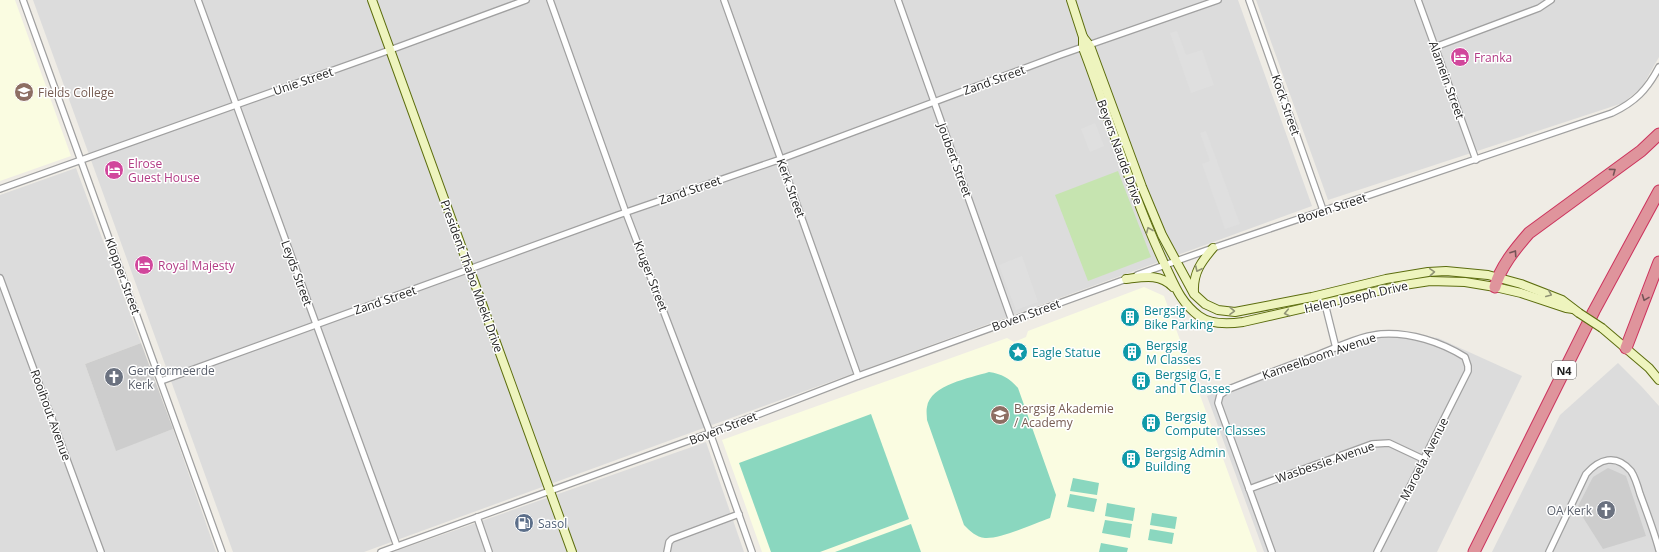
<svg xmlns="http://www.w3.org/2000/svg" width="1659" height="552" font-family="'Open Sans',sans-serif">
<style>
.residential{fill:#dcdcdc}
.education{fill:#fafce1}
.religious{fill:#cdcdcd}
.grass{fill:#c6e4b0}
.pitch{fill:#8ad7bf}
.parking{fill:#dfdfdf}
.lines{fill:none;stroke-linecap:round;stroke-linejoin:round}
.street-casing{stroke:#a0a0a0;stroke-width:8}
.secondary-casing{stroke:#5c6d0e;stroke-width:10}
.highway-casing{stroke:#cc335d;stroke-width:13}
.street{stroke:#fff;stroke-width:5.5}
.secondary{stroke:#eef4be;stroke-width:8}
.highway{stroke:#df949c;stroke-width:11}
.secondary-bridge-casing{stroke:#5c6d0e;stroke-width:10;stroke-linecap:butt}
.secondary-bridge{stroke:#eef4be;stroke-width:8}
.oneway{stroke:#755457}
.oneway2{stroke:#919476}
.labels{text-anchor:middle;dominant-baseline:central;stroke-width:3;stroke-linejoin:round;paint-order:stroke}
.shield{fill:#fff;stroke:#626262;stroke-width:1}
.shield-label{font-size:11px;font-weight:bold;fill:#1f1f1f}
.hotel-label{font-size:12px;fill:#b23c85;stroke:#fff;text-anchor:start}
.street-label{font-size:12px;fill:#1f1f1f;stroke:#fff}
.education-label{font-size:12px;fill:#785e54;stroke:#fff;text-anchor:start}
.culture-label{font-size:12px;fill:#0d838f;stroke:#fff;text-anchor:start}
.worship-label{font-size:12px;fill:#5b616d;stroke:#fff;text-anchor:start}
.service-label{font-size:12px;fill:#4e5e75;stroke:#fff;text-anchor:start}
</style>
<rect width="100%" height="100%" fill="#efece5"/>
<g class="residential">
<path d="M33 0H1238L1312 206 364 552H233Z"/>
<path d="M1256 0H1659V57L1642 87 1623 103 1328 200Z"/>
<path d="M76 168 141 343 85 364 116 450 173 429 216 552H0V195Z"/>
<path d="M1377 330 1438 338 1522 376 1437 552H1264L1207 396Z"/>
<path d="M1618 363 1642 387 1659 406V552H1492L1560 415Z"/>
<path d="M706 442 744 552H393Z"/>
</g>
<g class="education">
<path d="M0 0H15L71 156 0 181Z"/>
<path d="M1144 287 1164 296 1257 552H762L722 440 1007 338 1014 342 1026 337 1028 331Z"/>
</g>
<g class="religious">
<path d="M141 343 173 429 116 451 85 364Z"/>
<path d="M1608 468 1626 476 1646 536 1603 549 1577 508 1593 477Z"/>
</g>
<path class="grass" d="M1118 171 1151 257 1088 281 1055 195Z"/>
<g class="pitch">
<path d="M989 372C1002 374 1009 378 1018 388L1056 495 1050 518C1033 524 1001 539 985 538 976 537 970 531 964 525L927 420C927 416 926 411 927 407 930 385 970 378 989 372Z"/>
<path d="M871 414 909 519 820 552H771L739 463Z"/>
<path d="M1073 478 1099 483 1097 495 1070 491Z"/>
<path d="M1070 494 1097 499 1094 512 1067 507Z"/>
<path d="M1107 503 1135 508 1133 521 1105 516Z"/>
<path d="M1152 513 1177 517 1175 529 1150 525Z"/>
<path d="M1105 520 1132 524 1130 538 1102 533Z"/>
<path d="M911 524 921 552H835Z"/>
<path d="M1150 529 1174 533 1172 544 1148 540Z"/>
<path d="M1101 543 1128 548 1127 552H1099Z"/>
</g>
<g class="parking">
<path d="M1177 31 1186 55 1202 50 1214 85 1191 93 1170 33Z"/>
<path d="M1095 123 1104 146 1090 152 1081 129Z"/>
<path d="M1206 131 1240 224 1225 229 1202 164 1210 161 1200 133Z"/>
<path d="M1022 256 1038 302 1016 310 999 265Z"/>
</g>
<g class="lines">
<defs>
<g id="street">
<path d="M23 0 222 552"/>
<path d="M198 0 397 546"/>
<path d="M550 0 626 213 710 433 752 552"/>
<path d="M724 0 858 376"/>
<path d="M898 0 1012 321"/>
<path d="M1249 0 1323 210"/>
<path d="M1418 0 1476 160"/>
<path d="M1435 47 1539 8 1551 0"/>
<path d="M0 189 390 50 526 0"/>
<path d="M1137 275 1213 248 1612 113C1635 102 1647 90 1659 67"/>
<path d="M0 278 101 552"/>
<path d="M1323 303 1325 304 1336 348"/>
<path d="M161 381 618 215 781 159 1060 55 1218 0"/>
<path d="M1249 489 1372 444 1389 443 1423 459"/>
<path d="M477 517 489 552"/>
<path d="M381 552 710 433 858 376 1129 278"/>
<path d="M667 552 669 542 672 539 739 514"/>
<path d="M1272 552 1218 403 1220 395 1229 389C1259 377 1290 365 1320 354 1339 346 1361 336 1381 334 1410 332 1441 342 1465 357L1468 366V371L1377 552"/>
<path d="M1549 552 1586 474C1599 459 1616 453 1631 471 1635 477 1638 487 1640 494 1647 513 1654 531 1659 550"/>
</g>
<g id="secondary">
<path d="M372 0 572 552"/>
<path d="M1071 0 1083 37 1090 46 1142 187 1162 235 1194 294 1205 304 1218 310 1235 312 1312 297 1386 279 1428 272 1446 271 1488 275 1521 284 1562 300 1579 313"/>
<path d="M1083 37V48C1110 119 1131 192 1163 261 1174 283 1179 301 1199 316 1211 325 1229 324 1243 322L1404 285 1430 281 1465 282 1495 287 1521 293 1566 308 1573 309"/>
<path d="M1126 279C1143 277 1160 273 1173 287"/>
<path d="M1194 292C1193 273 1201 262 1213 248"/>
<path d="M1602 328 1649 368 1659 380"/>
</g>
<g id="highway">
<path d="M1495 287C1500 267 1516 248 1529 233L1641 151 1659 134"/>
<path d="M1626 348 1659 262"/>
<path d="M1474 552 1594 311 1659 191"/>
</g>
</defs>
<use href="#street" class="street-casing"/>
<use href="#secondary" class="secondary-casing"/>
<use href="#highway" class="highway-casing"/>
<use href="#street" class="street"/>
<use href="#secondary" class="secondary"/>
<use href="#highway" class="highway"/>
<defs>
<path id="secondary-bridge" d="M1579 313 1602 328"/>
</defs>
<use href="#secondary-bridge" class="secondary-bridge-casing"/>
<use href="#secondary-bridge" class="secondary-bridge"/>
</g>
<defs><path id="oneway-chevron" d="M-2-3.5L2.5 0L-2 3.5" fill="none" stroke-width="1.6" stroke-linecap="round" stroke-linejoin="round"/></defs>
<g class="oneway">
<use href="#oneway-chevron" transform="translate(1613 171) rotate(-36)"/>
<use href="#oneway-chevron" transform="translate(1514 253) rotate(-56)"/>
<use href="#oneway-chevron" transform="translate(1645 298) rotate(111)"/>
</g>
<g class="oneway2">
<use href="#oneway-chevron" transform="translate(1149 230) rotate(-112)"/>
<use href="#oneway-chevron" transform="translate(1198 269) rotate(115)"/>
<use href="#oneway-chevron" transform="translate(1432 272) rotate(-4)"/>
<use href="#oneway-chevron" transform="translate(1549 294) rotate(23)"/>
<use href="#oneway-chevron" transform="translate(1232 311) rotate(1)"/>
<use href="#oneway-chevron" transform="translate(1287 313) rotate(168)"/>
</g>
<defs>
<symbol id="hotel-disc" viewBox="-11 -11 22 22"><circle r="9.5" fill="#d1479c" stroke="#fff"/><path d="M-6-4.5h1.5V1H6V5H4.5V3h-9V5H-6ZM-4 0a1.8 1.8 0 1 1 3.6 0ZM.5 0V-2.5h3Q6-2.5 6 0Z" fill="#fff"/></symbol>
<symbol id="university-disc" viewBox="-11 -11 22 22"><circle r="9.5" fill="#8d6e63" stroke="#fff"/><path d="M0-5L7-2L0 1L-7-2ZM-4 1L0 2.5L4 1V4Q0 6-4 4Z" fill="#fff"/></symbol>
<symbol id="building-disc" viewBox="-11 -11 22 22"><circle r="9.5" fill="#0f9aa8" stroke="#fff"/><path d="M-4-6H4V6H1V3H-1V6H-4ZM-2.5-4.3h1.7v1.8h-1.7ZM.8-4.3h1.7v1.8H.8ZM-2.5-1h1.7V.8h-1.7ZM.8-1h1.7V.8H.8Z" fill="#fff"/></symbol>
<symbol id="sight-disc" viewBox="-11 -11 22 22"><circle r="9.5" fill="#0f9aa8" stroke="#fff"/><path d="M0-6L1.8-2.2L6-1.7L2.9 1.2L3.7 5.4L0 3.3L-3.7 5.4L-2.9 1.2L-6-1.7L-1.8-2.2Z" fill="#fff"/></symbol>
<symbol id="church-disc" viewBox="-11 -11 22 22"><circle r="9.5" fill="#6b7280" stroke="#fff"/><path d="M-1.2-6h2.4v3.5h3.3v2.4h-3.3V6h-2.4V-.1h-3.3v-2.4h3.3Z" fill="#fff"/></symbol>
<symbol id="school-disc" viewBox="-11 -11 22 22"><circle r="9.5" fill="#8d6e63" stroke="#fff"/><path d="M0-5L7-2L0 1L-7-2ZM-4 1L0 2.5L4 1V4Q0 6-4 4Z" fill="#fff"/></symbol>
<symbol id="fuel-disc" viewBox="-11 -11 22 22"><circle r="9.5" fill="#5c6f8a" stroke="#fff"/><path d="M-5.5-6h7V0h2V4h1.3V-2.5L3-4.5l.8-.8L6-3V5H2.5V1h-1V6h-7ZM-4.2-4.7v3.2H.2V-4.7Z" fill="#fff"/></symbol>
</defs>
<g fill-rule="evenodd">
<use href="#hotel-disc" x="1449" y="46" width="22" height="22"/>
<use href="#university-disc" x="13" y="81" width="22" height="22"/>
<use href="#hotel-disc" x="103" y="159" width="22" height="22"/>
<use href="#hotel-disc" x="133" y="254" width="22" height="22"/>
<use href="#building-disc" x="1119" y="306" width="22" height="22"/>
<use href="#sight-disc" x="1007" y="341" width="22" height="22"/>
<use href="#building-disc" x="1121" y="341" width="22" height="22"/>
<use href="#church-disc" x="103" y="366" width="22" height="22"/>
<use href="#building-disc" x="1130" y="370" width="22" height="22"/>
<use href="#school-disc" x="989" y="404" width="22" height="22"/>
<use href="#building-disc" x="1140" y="412" width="22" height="22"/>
<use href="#building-disc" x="1120" y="448" width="22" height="22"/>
<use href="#church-disc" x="1595" y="499" width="22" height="22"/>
<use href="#fuel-disc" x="513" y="512" width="22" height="22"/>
</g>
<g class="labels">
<rect class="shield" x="1552" y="361" width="24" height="18" rx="3"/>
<g class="shield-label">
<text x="1564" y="370">N4</text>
</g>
<g class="hotel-label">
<text x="1474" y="57">Franka</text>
<text x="128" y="163">Elrose<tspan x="128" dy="14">Guest House</tspan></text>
<text x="158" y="265">Royal Majesty</text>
</g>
<g class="street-label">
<text transform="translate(994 80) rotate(-20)">Zand Street</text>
<text transform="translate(1447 80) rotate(70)">Alamein Street</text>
<text transform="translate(303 81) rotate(-19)">Unie Street</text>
<text transform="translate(1286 105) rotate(71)">Kock Street</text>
<text transform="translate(1120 152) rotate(70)">Beyers Naude Drive</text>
<text transform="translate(955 160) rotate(70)">Joubert Street</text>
<text transform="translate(791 188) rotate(70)">Kerk Street</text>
<text transform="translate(690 190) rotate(-19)">Zand Street</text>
<text transform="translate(1332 208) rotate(-18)">Boven Street</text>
<text transform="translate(297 273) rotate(70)">Leyds Street</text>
<text transform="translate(123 276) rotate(70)">Klopper Street</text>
<text transform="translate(472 276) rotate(70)">President Thabo Mbeki Drive</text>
<text transform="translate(651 276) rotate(69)">Kruger Street</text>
<text transform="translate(1356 297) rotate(-13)">Helen Joseph Drive</text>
<text transform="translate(385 300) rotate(-19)">Zand Street</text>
<text transform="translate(1026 315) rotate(-20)">Boven Street</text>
<text transform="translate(1319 356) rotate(-19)">Kameelboom Avenue</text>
<text transform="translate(51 415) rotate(70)">Rooihout Avenue</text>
<text transform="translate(723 428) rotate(-21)">Boven Street</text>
<text transform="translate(1424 459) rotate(-63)">Maroela Avenue</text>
<text transform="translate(1325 462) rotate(-19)">Wasbessie Avenue</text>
</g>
<g class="education-label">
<text x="38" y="92">Fields College</text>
<text x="1014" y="408">Bergsig Akademie<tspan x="1014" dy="14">/ Academy</tspan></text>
</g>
<g class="culture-label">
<text x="1144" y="310">Bergsig<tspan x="1144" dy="14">Bike Parking</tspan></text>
<text x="1146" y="345">Bergsig<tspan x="1146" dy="14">M Classes</tspan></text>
<text x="1032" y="352">Eagle Statue</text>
<text x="1155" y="374">Bergsig G, E<tspan x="1155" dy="14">and T Classes</tspan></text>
<text x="1165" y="416">Bergsig<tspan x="1165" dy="14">Computer Classes</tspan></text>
<text x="1145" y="452">Bergsig Admin<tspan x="1145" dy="14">Building</tspan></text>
</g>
<g class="worship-label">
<text x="128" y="370">Gereformeerde<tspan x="128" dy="14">Kerk</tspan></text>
<text x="1592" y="510" text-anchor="end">OA Kerk</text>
</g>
<g class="service-label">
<text x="538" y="523">Sasol</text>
</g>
</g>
</svg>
